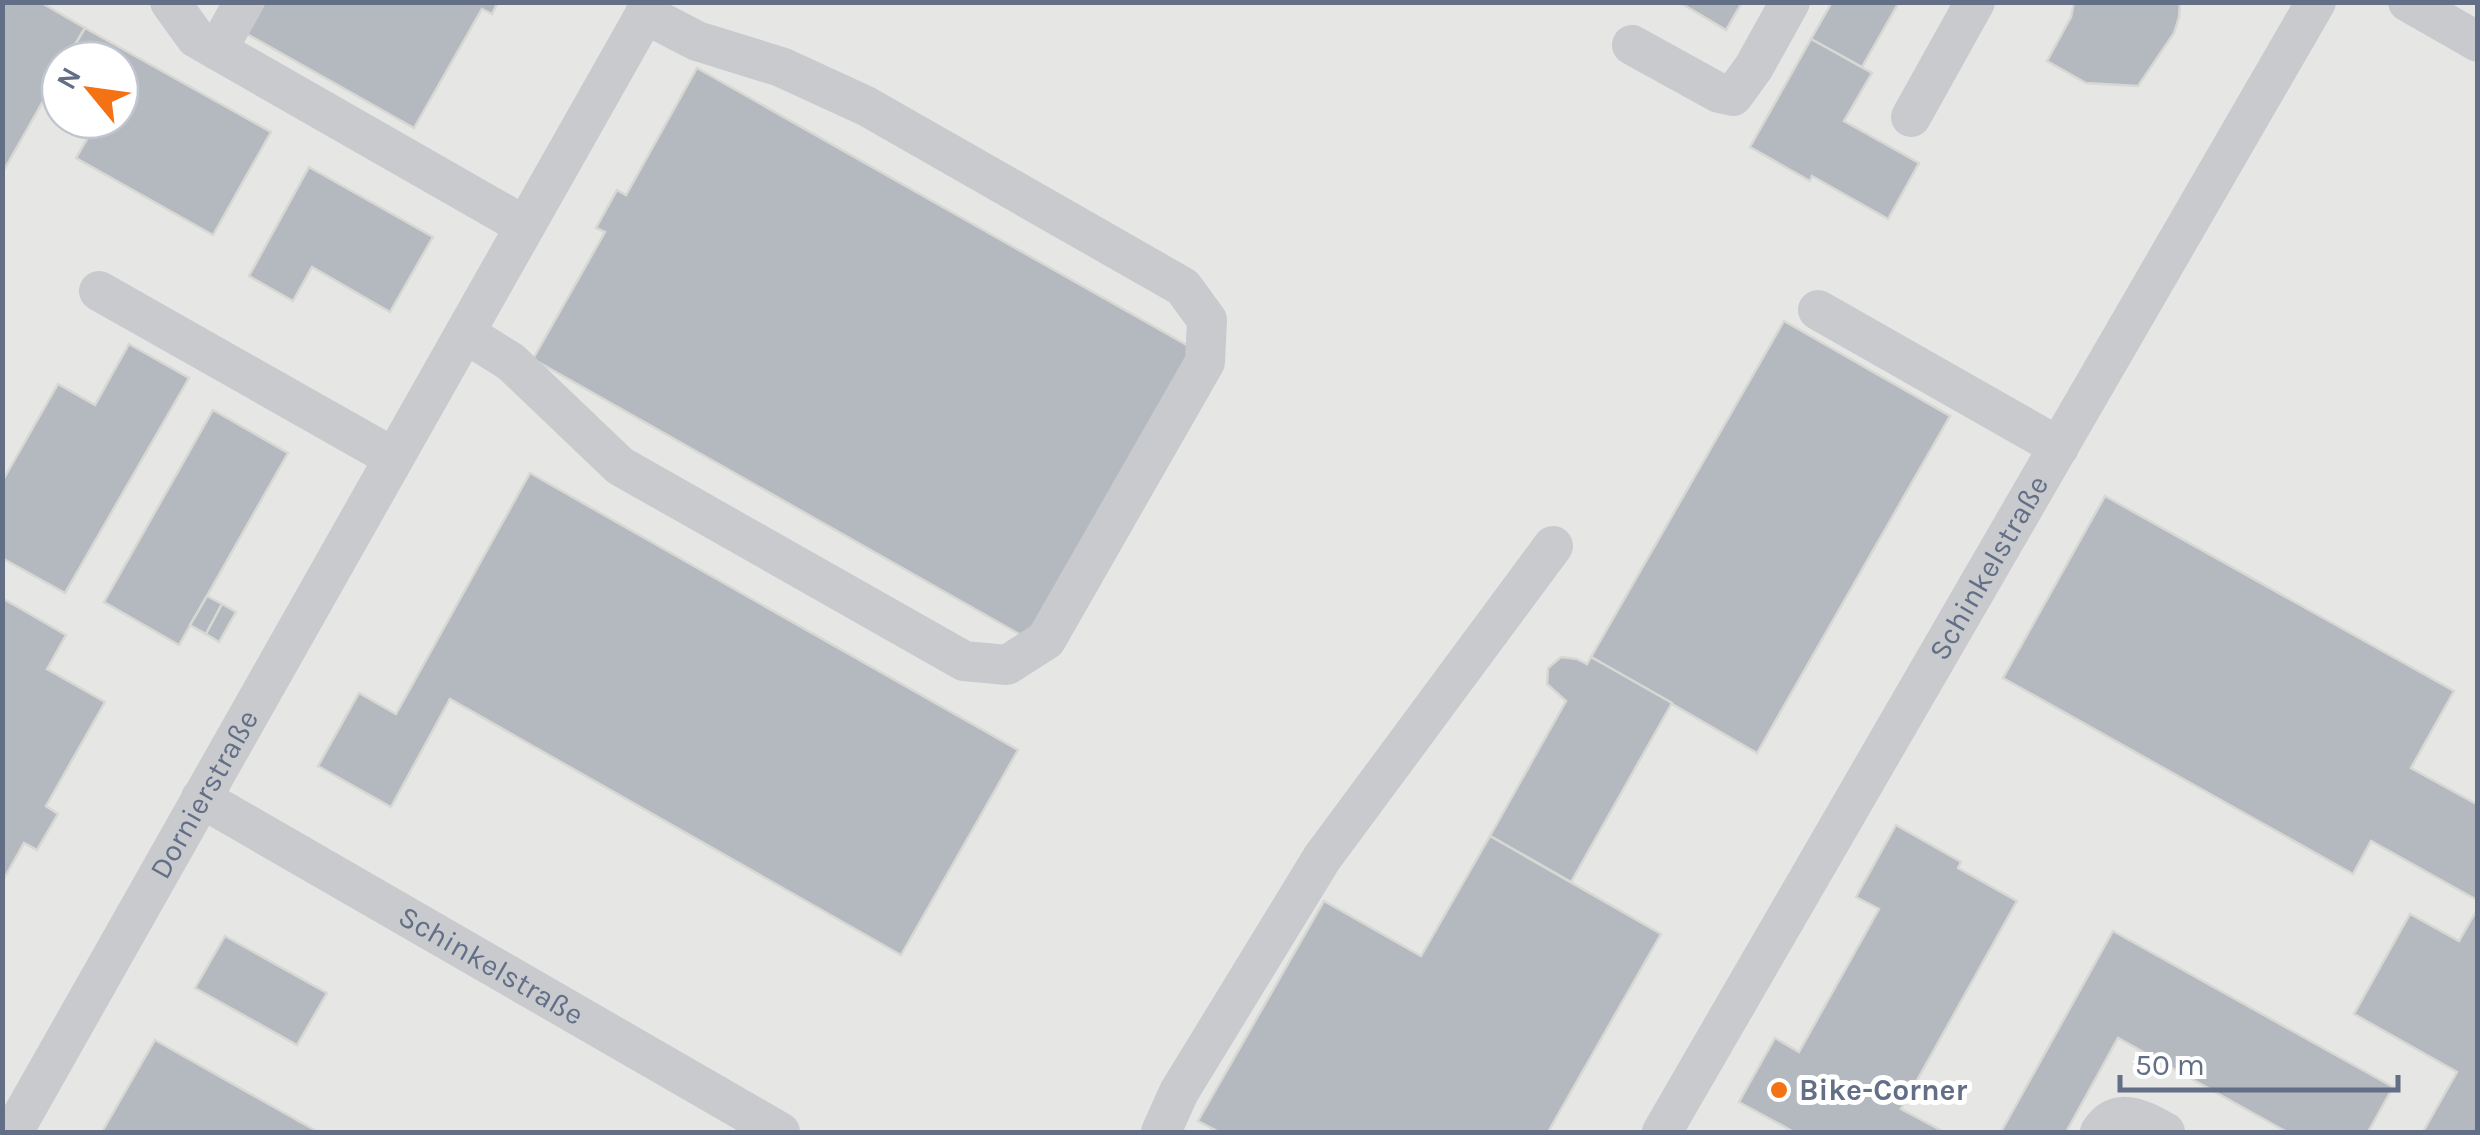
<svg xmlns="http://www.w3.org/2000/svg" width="2480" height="1135" font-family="Karla,sans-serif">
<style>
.built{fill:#e6e6e5;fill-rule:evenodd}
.building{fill:#b4b9c0;stroke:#d7d7d4;stroke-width:2.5}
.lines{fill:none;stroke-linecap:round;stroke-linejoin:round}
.minor{stroke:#c8cace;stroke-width:40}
.poi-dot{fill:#f47114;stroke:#fff;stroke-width:4}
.labels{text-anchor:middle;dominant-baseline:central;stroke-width:10;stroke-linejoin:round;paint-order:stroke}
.street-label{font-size:30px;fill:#626f86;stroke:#fff}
.poi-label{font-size:30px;font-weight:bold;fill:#626f86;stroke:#fff;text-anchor:start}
</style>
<rect width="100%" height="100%" fill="#f5f6f2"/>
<path class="built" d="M3 3H2477V1132H3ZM60 60H120V120H60Z"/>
<g class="building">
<path d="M2 2H40L85 28 66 60H60V71L4 170Z"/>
<path d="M265 2H498L492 14 482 9 414 128 247 34Z"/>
<path d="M1679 2H1742L1726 30Z"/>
<path d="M1832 2H1899L1862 67 1811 39Z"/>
<path d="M2074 2H2180L2179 17 2174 33 2138 86 2086 83 2047 61 2071 17Z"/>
<path d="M85 28 271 132 213 235 76 158 98 120H120V60H66Z"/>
<path d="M1811 39 1872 73 1844 121 1919 163 1888 219 1812 176 1810 181 1750 147Z"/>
<path d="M697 68 1192 348 1028 639 533 359 605 232 596 228 617 190 626 195Z"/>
<path d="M309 167 433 237 390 312 312 267 293 301 249 276Z"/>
<path d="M1784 321 1950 416 1757 753 1591 657Z"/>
<path d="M129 344 189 378 65 593 2 558V482L58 384 95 405Z"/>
<path d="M213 410 288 453 179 645 104 602Z"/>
<path d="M530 473 1018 750 901 955 450 699 391 807 318 766 359 693 396 714Z"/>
<path d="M2105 496 2454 691 2411 768 2478 805 2477 900 2371 841 2353 874 2003 678Z"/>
<path d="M207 596 222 604 206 634 190 625Z"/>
<path d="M2 598 66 635 47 669 105 702 46 806 58 814 37 850 24 843 2 882Z"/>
<path d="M222 604 236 612 219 642 206 634Z"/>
<path d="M1561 657 1577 659 1587 664 1591 657 1672 703 1571 882 1490 836 1566 701 1547 684 1548 668Z"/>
<path d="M1896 825 1961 862 1958 868 2017 901 1901 1109 1944 1132H1794L1739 1102 1775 1038 1799 1052 1879 909 1856 897Z"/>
<path d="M1490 836 1661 934 1548 1132H1219L1198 1121 1324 901 1421 956Z"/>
<path d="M2478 908V1132H2423L2457 1072 2354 1014 2410 914 2459 941Z"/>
<path d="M2113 931 2393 1087 2368 1132H2287L2118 1038 2066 1132H2001Z"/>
<path d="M225 936 327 993 297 1045 195 988Z"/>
<path d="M155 1040 318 1132H102Z"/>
</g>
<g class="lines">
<g class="minor">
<path d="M170 2 196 38 525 226"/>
<path d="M2408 2 2478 42"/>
<path d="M1632 45 1719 93 1733 96 1754 67 1790 2"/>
<path d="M217 50 244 2"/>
<path d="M1911 117 1975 2"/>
<path d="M99 291 394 458"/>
<path d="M1818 310 2059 447"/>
<path d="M465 333 511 362 620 466 964 661 1007 665 1046 640 1205 362 1207 320 1183 287 866 106 781 67 697 41 645 14"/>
<path id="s1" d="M201 798 780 1132"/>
<path id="s2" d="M13 1132 652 2"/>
<path d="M1161 1132 1179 1092 1322 858 1553 546"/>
<path id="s3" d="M1662 1132 2316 2"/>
<path d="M2100 1132C2118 1105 2142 1120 2165 1132"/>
</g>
</g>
<circle class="poi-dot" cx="1779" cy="1090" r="10"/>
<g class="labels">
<g class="street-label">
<text stroke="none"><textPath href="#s3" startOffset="652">Schinkelstraße</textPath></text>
<text stroke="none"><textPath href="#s2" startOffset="388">Dornierstraße</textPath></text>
<text stroke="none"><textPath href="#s1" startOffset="335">Schinkelstraße</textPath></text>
</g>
<g class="poi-label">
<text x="1799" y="1090">Bike-Corner</text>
</g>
</g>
<rect width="2480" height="1135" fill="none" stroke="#626f86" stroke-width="10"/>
<g transform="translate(90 90) rotate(299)"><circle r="48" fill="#ffffff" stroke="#c0c5cf" stroke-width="2.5"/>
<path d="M0-8L18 38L0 25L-18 38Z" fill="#f47114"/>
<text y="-15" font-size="28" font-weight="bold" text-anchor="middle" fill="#626f86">N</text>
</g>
<path d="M2120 1075v15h278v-15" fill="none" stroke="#626f86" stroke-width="5"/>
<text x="2135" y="1075" font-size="30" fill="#626f86" stroke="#ffffff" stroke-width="8" paint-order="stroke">50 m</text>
</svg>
